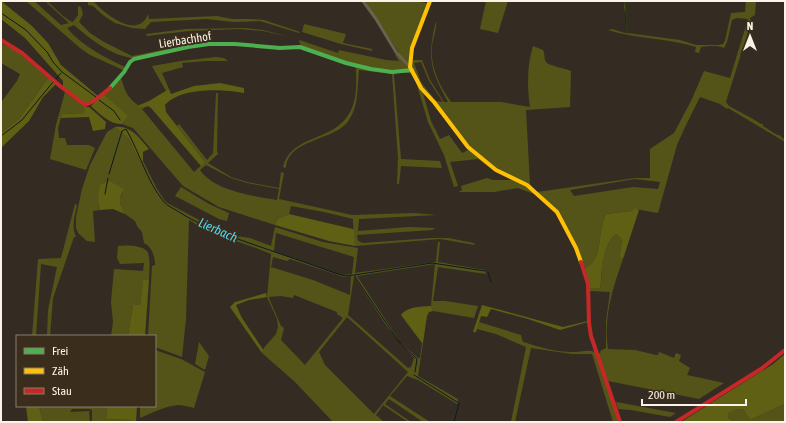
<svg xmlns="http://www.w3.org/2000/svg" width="786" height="423" font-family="'Asap Condensed',sans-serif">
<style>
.green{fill:#545419;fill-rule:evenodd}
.forest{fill:#5f6014}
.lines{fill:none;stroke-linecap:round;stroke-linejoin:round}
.stream{stroke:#0b1a1e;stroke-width:1}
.street{stroke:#6a614e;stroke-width:3}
.fast{stroke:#4caf50;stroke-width:4}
.slow{stroke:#ffc107;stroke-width:4}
.jam{stroke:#c62828;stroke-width:4}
.labels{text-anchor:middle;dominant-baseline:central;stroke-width:4;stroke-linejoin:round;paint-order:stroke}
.street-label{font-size:12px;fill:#fbf2e8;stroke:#3b2d1c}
.water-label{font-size:13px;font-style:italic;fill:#4ed8fb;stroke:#3b2d1c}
</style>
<rect width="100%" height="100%" fill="#342c23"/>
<g class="green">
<path d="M26 1H34L61 25 69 23 45 1H47L63 16 70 21 73 22 78 15V6L81 7 83 14 79 22 90 33 104 42 132 56 167 49 168 50C160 52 138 59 131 58 109 54 90 39 74 25L67 28C82 46 104 57 125 67L123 70 90 55 80 48Z"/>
<path d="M88 1H93C102 11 129 34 143 22 145 20 147 17 148 14L149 19 217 16 232 19H252L264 20 300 32 299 33 260 21 233 22 207 19 151 22 145 29 132 28 115 23 104 16 93 6 88 5Z"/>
<path d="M365 1H415L427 3 428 1H432L413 50V60H422L430 80 444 102H448C430 70 427 57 436 21 437 28 433 38 432 46 430 67 439 85 451 102H501L530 107C527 87 527 65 533 46L543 50C545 54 544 59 546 62 549 66 565 68 571 71L570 107 526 110 530 184 537 192 635 178H650V149L674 133 691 101 704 71 730 78 748 19 737 18 732 20 727 42 724 48C718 45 708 46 701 47L699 53 695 52 696 47C667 38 637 39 608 30L612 29 625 33 626 17 624 7 625 1H627V33L680 40 696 45H719L723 44 725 41 731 13 745 12 746 1H756L755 15 750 18 751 22 726 102 729 106 753 119 761 124H763V126L777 135H779L785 140V142L728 108 727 109 720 104 700 97 686 125 677 145 658 213 635 209 631 211 606 214C599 227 601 251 594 260 592 264 588 266 585 268L557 211 534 194 518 188 494 192H459L462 190 461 186 487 178 493 180H512L494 171 478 159 450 162 458 186 454 187 444 155 428 122 416 82 413 76 410 73H396L394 75 401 159 440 161 442 168 401 166 399 184H397L398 158 392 74 359 70C357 87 359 105 349 120 336 141 288 138 286 168L283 167C293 130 342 145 354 102 357 91 356 79 356 68L304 49V47L300 44 299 40 338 53 339 50 386 60 399 61 395 55 399 53ZM421 62 429 81 443 102 436 101 421 82 414 63ZM423 93 433 104 468 150 462 153 449 135 440 139 431 121ZM635 179 660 182 658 189 633 187 574 196 570 190Z"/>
<path d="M486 1H508L498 33 480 29Z"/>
<path d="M304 24 346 34 343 43 372 49V51L341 44 302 32Z"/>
<path d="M245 28 263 30 290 37 263 31 239 29 189 31 147 36 146 34 186 29Z"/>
<path d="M1 43 17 51 48 78 19 119 1 133V101H2L17 81 20 74 1 63Z"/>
<path d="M216 57 224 58 228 61H206L182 63 183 67 162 73 169 89 166 91 152 66 181 61Z"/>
<path d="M121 77C124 89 127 98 138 105L137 106H148L142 109 194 172 205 162 177 126 179 124 207 160 213 153 216 93H218L217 150 218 154 208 163 231 177 247 182 279 188 281 172 284 173 279 199 352 215 414 213 437 215 359 219 358 231 409 227 435 228 432 230 357 235 358 241 363 243 432 238H448L474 243 475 245 440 239 355 246C354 237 353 228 353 219L324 212 291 206 289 214 277 219 275 225 219 207 183 186 133 128 122 124 124 122 103 94ZM206 165 231 178 247 183 279 189 277 200C253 196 214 191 200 170Z"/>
<path d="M65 92 85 107V113L62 114 58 128 59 138H65L67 145H89L95 148 86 170 50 159 56 125Z"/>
<path d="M115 127 129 139 139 160 140 162 143 161 157 189 165 201 169 204 218 230 237 236 250 238 271 246 275 227 323 242 358 248 355 273 436 262 438 242H440L438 262 485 270 486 274 438 267 433 301H445L478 306 474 318 433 311 431 306 435 264 357 276 400 342 418 358H420L422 343H423L418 376 458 399 457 404 418 380 407 376 390 396 430 422H423L389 399 385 404 411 422H408L383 405 376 415 384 422H333L295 382 262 353 264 351 263 349 276 334 278 327 277 319 267 297 271 254 256 248 203 230 202 228 189 220 186 319 182 357 155 347V336H148L152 266 155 265C155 256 152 247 144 243L142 232 137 226 135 221 125 214 120 203V198L123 193 98 202 100 210 93 211 95 242 87 241 79 234 76 228V217L82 189 90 165 107 132ZM276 233 354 257 352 274 344 275 337 274 274 251ZM273 257 287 261 290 259 344 277 351 276 350 295 313 280 271 267ZM354 276 388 328 414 358 411 367 408 368 348 315ZM294 295 337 312V314L343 318 305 365 281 340 284 328 281 326 269 298V297L281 296 293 298ZM347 317 408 372 374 414 325 365 319 352Z"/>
<path d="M181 187 209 204 229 213 227 221 219 219 175 196Z"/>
<path d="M75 204 77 205C75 215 71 226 76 237H74L53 298 50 336H47L48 310 57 267 41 264 36 336H32L38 259 61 258Z"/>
<path d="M616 234 621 238 622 242 619 257 623 259C613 287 603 318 608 349L635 350 656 355H658L659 352 674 358 676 353 681 355 679 361 690 368 687 375 724 383 699 399 608 381 598 354 601 352 600 351 606 348V321L610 292 590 291V288H600C602 281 601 275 601 269 602 261 609 237 616 234Z"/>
<path d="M118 246C126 245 141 245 147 251 151 256 149 274 149 280L143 281 140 305 133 304 128 336H111L113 322 111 302 114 269 143 271 144 263 120 264 117 258Z"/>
<path d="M479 322 521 335 523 342C539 347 556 352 573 352 580 352 588 349 595 352L619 422H613L592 354H572L531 348 515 422H511L526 347 496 334 477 329Z"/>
<path d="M199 342 209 356 205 370 195 364Z"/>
<path d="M155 350 181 359 205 372 194 408C189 407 183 405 178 405 165 406 152 413 140 418V406H155Z"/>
<path d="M616 402 676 413 670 417 631 410 618 409Z"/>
<path d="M785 404V422H735L728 418V412L737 409H743L750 420Z"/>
<path d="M39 406H106L107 419 132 420V422H92V410L90 409H72L70 412 89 411 90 422H43Z"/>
</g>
<g class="forest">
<path d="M1 1 32 26 48 43 61 65 98 96 94 100 85 104 63 88V81L25 38 1 19Z"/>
<path d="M48 78 56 84 43 97 29 121 1 148V133L19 119Z"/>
<path d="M220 83 244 88V93C223 89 181 87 165 105L166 112 205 162 201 166 151 108 148 106 138 107 137 106 149 101 169 89 171 94 194 86Z"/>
<path d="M103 94 128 116 122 124C110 125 99 113 91 106Z"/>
<path d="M85 107H89L106 122 105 129 93 131 89 117 61 118 62 114 85 113 84 108Z"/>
<path d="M115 127C131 125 140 139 149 149L143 152V161L140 162 139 160 129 139Z"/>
<path d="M109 181 124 189 120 198V203L125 214 113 209 100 210 98 202 100 185Z"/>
<path d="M635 208 639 210 623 259 619 257 622 242 621 238 616 234C609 237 603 258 602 266 600 273 602 280 600 288H590L585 268C588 266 592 264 594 260 601 251 599 227 606 214L631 211Z"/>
<path d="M289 214 353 229 354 231 355 246 329 241 275 225 277 219Z"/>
<path d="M143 280H149L145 336H128L133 304 140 305Z"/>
<path d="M266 293 267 297 249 300 236 305 242 318 264 351 262 353 230 307 235 302Z"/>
<path d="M482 305 563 327 588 321V322L560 330 528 319 491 309 487 317 481 316 476 332H473Z"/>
<path d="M431 306 433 311 429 312 427 316 423 343H422L401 315C408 306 420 307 431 306Z"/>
<path d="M785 354V404L750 420 743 409H737L728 413V418L735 422H681L773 364Z"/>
<path d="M26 406H39L43 422H28Z"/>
<path d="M106 406H137L136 422H132V420L107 419Z"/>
</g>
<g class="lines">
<g class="stream">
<path d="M1 13 26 30 47 52 53 62 62 72 96 97"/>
<path d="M626 33V1"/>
<path d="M56 79 61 73"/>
<path d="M99 100 114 111 120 120"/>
<path d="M1 136 22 120 53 82"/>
<path d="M109 174 122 131 126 129C140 153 146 180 164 202 168 206 174 209 179 212 201 226 224 234 249 243 278 253 307 263 335 273L345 276 353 275"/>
<path d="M105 194 108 178"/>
<path d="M488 272 491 282"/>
<path d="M415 372 417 359 399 342 354 275 432 263 485 271"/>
<path d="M414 375 457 402"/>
<path d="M454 422 459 403"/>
</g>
<path class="street" d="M363 1 376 19 396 52 410 67"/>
<path class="fast" d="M110 88 124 72 130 62 134 59 188 47 209 44H235L280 48 300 47 346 63 371 69 392 72 412 70"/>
<path class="slow" d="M430 1 412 48 410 67 421 88 434 102 468 147 496 170 527 185 557 212 576 248 581 262"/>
<g class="jam">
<path d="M1 40 22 53 60 86 85 105 94 101 110 88"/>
<path d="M581 262 588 284 589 323 591 336 620 422"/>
<path d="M676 422 761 369 785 350"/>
</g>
</g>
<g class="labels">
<g class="street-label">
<text transform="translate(185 40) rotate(-9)">Lierbachhof</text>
</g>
<g class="water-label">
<text transform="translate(218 230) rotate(24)">Lierbach</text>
</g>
</g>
<rect width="786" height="423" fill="none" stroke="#fbf2e8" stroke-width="4"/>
<rect x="16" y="335" width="140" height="72" fill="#3b2d1c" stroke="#887c6e"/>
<rect x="24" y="348" width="20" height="6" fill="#4caf50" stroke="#887c6e"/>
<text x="52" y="355" font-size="12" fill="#fbf2e8">Frei</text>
<rect x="24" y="368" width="20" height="6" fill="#ffc107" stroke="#887c6e"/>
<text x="52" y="375" font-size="12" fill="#fbf2e8">Zäh</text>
<rect x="24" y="388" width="20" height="6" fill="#c62828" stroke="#887c6e"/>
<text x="52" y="395" font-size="12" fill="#fbf2e8">Stau</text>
<g transform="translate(750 36)" stroke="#3b2d1c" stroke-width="3" paint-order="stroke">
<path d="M0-3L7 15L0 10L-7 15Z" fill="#fbf2e8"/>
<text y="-6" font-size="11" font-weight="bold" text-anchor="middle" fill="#fbf2e8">N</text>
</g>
<path d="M642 399v6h104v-6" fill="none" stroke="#fbf2e8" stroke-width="2"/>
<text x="648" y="399" font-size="12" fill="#fbf2e8" stroke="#3b2d1c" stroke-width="3" paint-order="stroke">200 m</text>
</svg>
